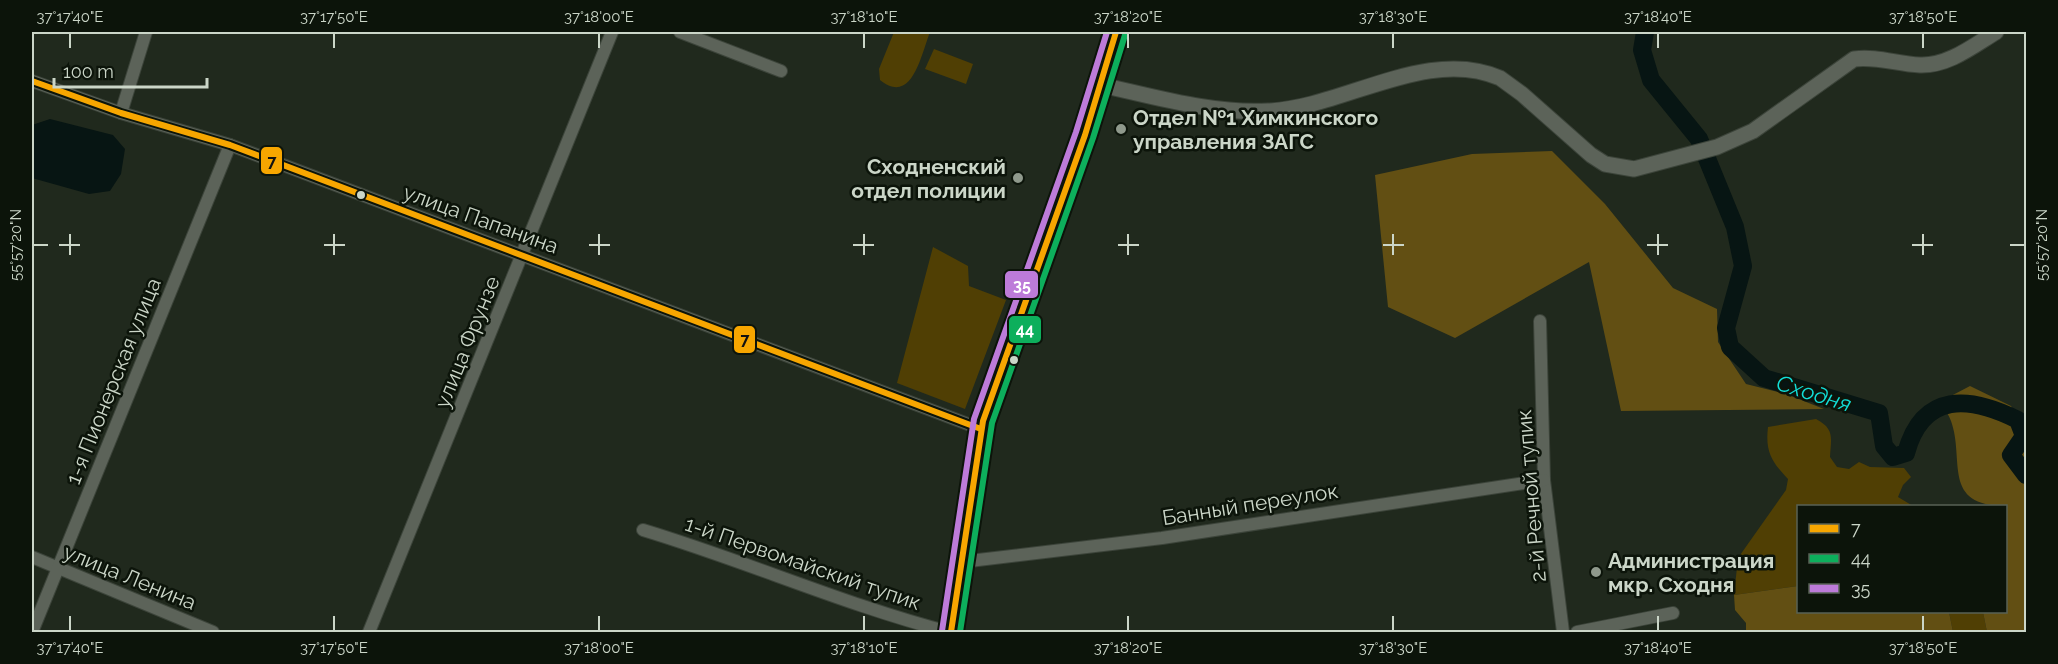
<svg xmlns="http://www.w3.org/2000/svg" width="2058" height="664" font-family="Raleway,sans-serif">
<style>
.green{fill:#503f04}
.forest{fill:#624f13}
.water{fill:#071513}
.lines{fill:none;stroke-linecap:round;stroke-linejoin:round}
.river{stroke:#071513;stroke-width:18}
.minor-casing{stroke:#3c443a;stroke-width:14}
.tertiary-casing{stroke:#3c443a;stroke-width:17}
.secondary-casing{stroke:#3c443a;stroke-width:19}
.minor{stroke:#5c6359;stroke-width:12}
.tertiary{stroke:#5c6359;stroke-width:15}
.secondary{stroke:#5c6359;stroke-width:16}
.bus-1-casing{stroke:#0c140a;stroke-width:10}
.bus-2-casing{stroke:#0c140a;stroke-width:10}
.bus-3-casing{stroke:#0c140a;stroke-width:10}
.bus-1{stroke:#f7a600;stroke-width:6}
.bus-2{stroke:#0daf5c;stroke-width:6}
.bus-3{stroke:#bd7bd9;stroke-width:6}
.ticks{fill:none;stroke:#cbd6c8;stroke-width:2}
.poi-dot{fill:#8f998c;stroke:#0c140a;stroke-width:2}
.bus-dot{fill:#cbd6c8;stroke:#0c140a;stroke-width:2}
.labels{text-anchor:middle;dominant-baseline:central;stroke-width:5;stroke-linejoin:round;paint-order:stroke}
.poi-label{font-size:21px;font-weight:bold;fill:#cbd6c8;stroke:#0c140a;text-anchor:start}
.street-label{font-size:21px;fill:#cbd6c8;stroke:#0c140a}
.water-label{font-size:22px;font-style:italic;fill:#12ded8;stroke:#0c140a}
.line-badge{stroke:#0c140a;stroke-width:2}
.badge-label{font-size:16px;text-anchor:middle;font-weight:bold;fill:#fff}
.pale-badge-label{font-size:16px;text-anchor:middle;font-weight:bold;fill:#111}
.neatline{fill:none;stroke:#cbd6c8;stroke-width:2}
.ticks-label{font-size:15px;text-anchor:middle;fill:#cbd6c8}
</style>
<rect width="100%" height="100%" fill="#20291d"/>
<g class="green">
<path d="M894 32H930C921 55 912 106 880 80L879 69Z"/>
<path d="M934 49 973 64 966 84 925 69Z"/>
<path d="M933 247 968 266 969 286 1006 300 965 409 897 383Z"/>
<path d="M1816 419C1835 429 1831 438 1830 457L1837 467 1849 469 1859 462 1870 467 1904 468 1911 477 1903 485 1898 497 1913 506H1798V586L1734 595 1738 558 1786 490 1788 479C1772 462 1765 452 1768 427Z"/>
<path d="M1949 612H1983L1987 632H1953Z"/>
</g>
<g class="forest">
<path d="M1552 151 1605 204 1673 288 1717 309 1718 342 1746 384 1786 394 1824 409 1621 411 1589 262 1455 338 1388 307 1375 175 1472 154Z"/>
<path d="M1970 386 2011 406 2026 436V632H1987L1983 612H2006V506C1941 506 1965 460 1951 421 1949 415 1945 410 1942 404L1949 397Z"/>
<path d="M1798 586V612H1949L1953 632H1746V623L1735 610 1734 595Z"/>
</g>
<path class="water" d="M50 119 113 135 125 149 121 174 110 191 89 194 32 178V125Z"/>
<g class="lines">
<path class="river" d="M1645 32 1642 50 1651 80 1699 139 1735 227 1743 266 1726 328 1730 347 1764 378 1879 413 1884 446 1893 457 1906 453C1923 391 1970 396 2018 420L2024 436 2011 455 2026 475"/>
<defs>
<g id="minor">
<path d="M680 32 781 71"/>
<path d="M32 81 121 113 230 145 981 429"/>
<path d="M121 113 146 32"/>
<path d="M1540 321 1544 480 1563 632"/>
<path d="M643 530C746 561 845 605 949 632"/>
<path d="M32 557 213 632"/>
<path d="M961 562 1162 538 1544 480"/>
<path d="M32 632 230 145"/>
<path d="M369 632 612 32"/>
<path d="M1577 632 1673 613"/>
</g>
<path id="tertiary" d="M1101 85C1156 97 1212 114 1268 111 1343 108 1427 46 1500 78L1522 94 1591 155 1605 164 1634 169 1717 147 1753 131 1854 59C1877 56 1897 64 1920 65 1948 66 1973 46 1996 32"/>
<path id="secondary" d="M951 632 983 421 1085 135 1116 32"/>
</defs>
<use href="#minor" class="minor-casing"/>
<use href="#tertiary" class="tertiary-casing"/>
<use href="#secondary" class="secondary-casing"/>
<use href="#minor" class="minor"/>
<use href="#tertiary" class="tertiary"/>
<use href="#secondary" class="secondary"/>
<defs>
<g id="bus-1">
<path d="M32 81 121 113 230 145 981 429"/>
<path d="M951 632 983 421 1085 135 1116 32"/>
</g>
<path id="bus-2" d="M960 632 992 423 1093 138 1125 35"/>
<path id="bus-3" d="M942 631 974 419 1076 132 1107 32"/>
</defs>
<use href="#bus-1" class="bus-1-casing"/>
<use href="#bus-2" class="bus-2-casing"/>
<use href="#bus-3" class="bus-3-casing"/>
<use href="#bus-1" class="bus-1"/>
<use href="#bus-2" class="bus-2"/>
<use href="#bus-3" class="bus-3"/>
</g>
<path class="ticks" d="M70 33V48M334 33V48M599 33V48M864 33V48M1128 33V48M1393 33V48M1658 33V48M1923 33V48M70 234V255M334 234V255M599 234V255M864 234V255M1128 234V255M1393 234V255M1658 234V255M1923 234V255M33 245H48M59 245H80M324 245H345M589 245H610M853 245H874M1118 245H1139M1383 245H1404M1647 245H1668M1912 245H1933M2010 245H2025M70 616V631M334 616V631M599 616V631M864 616V631M1128 616V631M1393 616V631M1658 616V631M1923 616V631"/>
<g class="poi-dot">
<circle cx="1121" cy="129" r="6"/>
<circle cx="1018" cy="178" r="6"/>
<circle cx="1596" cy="572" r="6"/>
</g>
<g class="bus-dot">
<circle cx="361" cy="195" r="5"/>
<circle cx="1014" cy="360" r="5"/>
</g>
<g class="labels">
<g class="poi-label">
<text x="1133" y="117">Отдел №1 Химкинского<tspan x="1133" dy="24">управления ЗАГС</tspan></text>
<text x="1006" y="166" text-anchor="end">Сходненский<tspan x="1006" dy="24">отдел полиции</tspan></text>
<text x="1608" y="560">Администрация<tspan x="1608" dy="24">мкр. Сходня</tspan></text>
</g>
<g class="street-label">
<text transform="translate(481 219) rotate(20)">улица Папанина</text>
<text transform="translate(467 342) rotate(-68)">улица Фрунзе</text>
<text transform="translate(113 381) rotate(-68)">1-я Пионерская улица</text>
<text transform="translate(1531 496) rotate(-95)">2-й Речной тупик</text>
<text transform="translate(1250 504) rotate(-9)">Банный переулок</text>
<text transform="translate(803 563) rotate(19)">1-й Первомайский тупик</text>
<text transform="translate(130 577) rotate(22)">улица Ленина</text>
</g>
<g class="water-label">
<text transform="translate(1814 393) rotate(17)">Сходня</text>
</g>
</g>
<g class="line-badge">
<rect x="260" y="146" width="23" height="29" rx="6" fill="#f7a600"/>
<rect x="1004" y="270" width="35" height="29" rx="6" fill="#bd7bd9"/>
<rect x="1008" y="315" width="34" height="29" rx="6" fill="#0daf5c"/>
<rect x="733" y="325" width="23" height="29" rx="6" fill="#f7a600"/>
</g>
<g class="badge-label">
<text x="1022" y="291">35</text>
<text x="1025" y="335">44</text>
</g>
<g class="pale-badge-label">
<text x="272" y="167">7</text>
<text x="745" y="345">7</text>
</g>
<rect width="2058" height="664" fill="none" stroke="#0c140a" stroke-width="66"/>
<rect x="1797" y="505" width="210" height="108" fill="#0c140a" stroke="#586256" stroke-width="1.5"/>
<rect x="1809" y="524" width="30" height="9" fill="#f7a600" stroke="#586256" stroke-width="1.5"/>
<text x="1851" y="535" font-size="18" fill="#cbd6c8">7</text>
<rect x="1809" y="554" width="30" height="9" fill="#0daf5c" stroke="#586256" stroke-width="1.5"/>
<text x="1851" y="565" font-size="18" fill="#cbd6c8">44</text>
<rect x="1809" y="584" width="30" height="9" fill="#bd7bd9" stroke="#586256" stroke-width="1.5"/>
<text x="1851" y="595" font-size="18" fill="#cbd6c8">35</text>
<path d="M54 78v9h153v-9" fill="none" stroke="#cbd6c8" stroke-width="3"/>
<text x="63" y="78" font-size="18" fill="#cbd6c8" stroke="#0c140a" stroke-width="4.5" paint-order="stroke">100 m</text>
<rect x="33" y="33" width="1992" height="598" class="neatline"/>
<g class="ticks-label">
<text x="70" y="22">37°17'40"E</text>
<text x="334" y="22">37°17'50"E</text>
<text x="599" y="22">37°18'00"E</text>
<text x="864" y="22">37°18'10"E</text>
<text x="1128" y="22">37°18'20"E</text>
<text x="1393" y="22">37°18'30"E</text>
<text x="1658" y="22">37°18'40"E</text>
<text x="1923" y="22">37°18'50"E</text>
<text transform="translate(16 245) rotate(-90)" y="5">55°57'20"N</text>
<text transform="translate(2042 245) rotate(-90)" y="5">55°57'20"N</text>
<text x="70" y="653">37°17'40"E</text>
<text x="334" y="653">37°17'50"E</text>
<text x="599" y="653">37°18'00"E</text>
<text x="864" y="653">37°18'10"E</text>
<text x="1128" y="653">37°18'20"E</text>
<text x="1393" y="653">37°18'30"E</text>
<text x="1658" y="653">37°18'40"E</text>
<text x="1923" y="653">37°18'50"E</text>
</g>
</svg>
